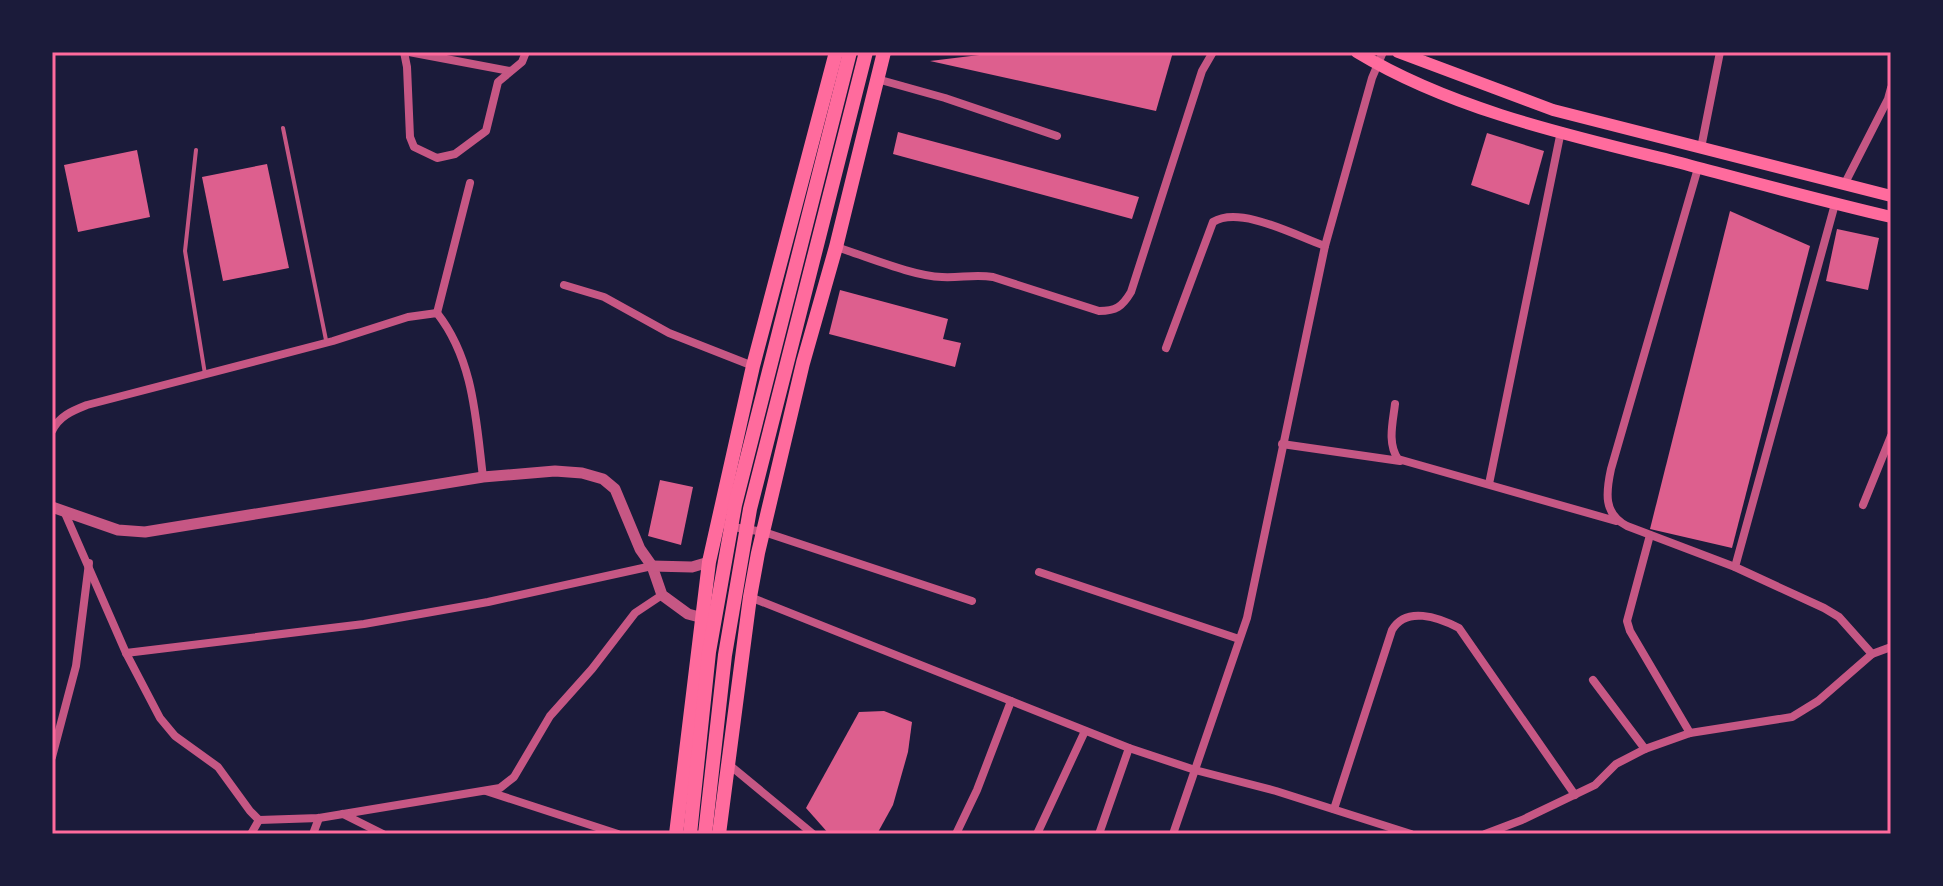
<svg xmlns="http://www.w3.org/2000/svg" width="1943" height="886" font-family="Bitter,serif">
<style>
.building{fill:#dd5f8e}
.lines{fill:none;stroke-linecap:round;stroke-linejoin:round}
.service{stroke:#c65784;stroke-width:4}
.minor{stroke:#c65784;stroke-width:8}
.tertiary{stroke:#c65784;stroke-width:11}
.secondary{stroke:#ff6b9d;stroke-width:12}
.primary{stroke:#ff6b9d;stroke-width:14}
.neatline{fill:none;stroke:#ff6b9d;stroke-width:3}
</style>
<rect width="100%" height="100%" fill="#1b1b3a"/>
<g class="building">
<path d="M1004 52H1173L1156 111 930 61Z"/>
<path d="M898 132 1139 197 1132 219 893 154Z"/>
<path d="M1487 133 1544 151 1529 205 1471 185Z"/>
<path d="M137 150 150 217 78 232 64 165Z"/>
<path d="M267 164 289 268 223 281 202 177Z"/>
<path d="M1730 211 1810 246 1732 548 1650 529Z"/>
<path d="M1837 229 1879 238 1868 290 1826 281Z"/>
<path d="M840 290 948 319 943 339 961 343 955 367 829 334Z"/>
<path d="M660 480 693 487 681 545 648 536Z"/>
<path d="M884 711 912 722 908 752 893 805 877 834H829L806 808 859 712Z"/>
</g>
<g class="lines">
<g class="service">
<path d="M283 128 326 340"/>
<path d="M196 150 185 251 205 374"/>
</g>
<g class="minor">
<path d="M404 52 407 67 410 137 414 147 437 158 455 154 486 131 498 82 522 62 526 52"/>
<path d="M409 52 510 71"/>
<path d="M877 79 945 98 1057 136"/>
<path d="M1701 148 1720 52"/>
<path d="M1698 168 1611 469C1606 492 1603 514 1627 526L1735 567 1824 608 1839 617 1872 654"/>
<path d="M1844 185 1888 99 1891 88"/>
<path d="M836 247C866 256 912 276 942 277 960 278 975 274 993 277L1099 311C1116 311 1122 307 1131 292L1202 71 1213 52"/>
<path d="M564 285 604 297 669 333 753 366"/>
<path d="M437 313 470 183"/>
<path d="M1166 348 1213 222C1240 205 1296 236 1325 246"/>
<path d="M1395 404C1393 422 1387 443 1398 459L1616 521"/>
<path d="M52 431C59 416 72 411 87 405L333 341 408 317 437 313C474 360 476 421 483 477"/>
<path d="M1282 444 1400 461"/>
<path d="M1489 484 1561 131"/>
<path d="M1863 505 1891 436"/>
<path d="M64 511 126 653 160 718 175 736 218 767 250 811 259 820 319 818 500 788 514 777 550 716 592 669 635 613 662 595"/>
<path d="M727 526 764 532 972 601"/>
<path d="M1650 535 1627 621 1630 631 1690 733"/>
<path d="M1735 567 1835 204"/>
<path d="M1039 572 1239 639"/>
<path d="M750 597 1129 748 1195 770 1276 791 1411 834"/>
<path d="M126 653 364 624 488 602 652 566"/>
<path d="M1593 680 1645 749"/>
<path d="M52 757 76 666 89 563"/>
<path d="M727 763 813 834"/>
<path d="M486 791 618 834"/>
<path d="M1334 809 1392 630C1406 606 1438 617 1459 628L1575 795"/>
<path d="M343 814 383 834"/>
<path d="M251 834 259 820"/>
<path d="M313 834 319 818"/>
<path d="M956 834 977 790 1011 701"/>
<path d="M1037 834 1085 731"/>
<path d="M1099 834 1129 748"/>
<path d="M1173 834 1247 618 1325 246 1372 78 1383 52"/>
<path d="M1485 834 1522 820 1595 785 1616 764 1645 749 1690 733 1792 717 1818 701 1872 654 1891 647"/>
</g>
<g class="tertiary">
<path d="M52 507 118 530 145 532 483 477 555 471 582 473 603 479 615 489 640 549 652 566 662 595 688 614 703 618"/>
<path d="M652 566 692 567 709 562"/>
</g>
<g class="secondary">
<path d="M1357 52C1451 109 1567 135 1673 161 1745 180 1818 200 1891 217"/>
<path d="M1398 52 1553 110 1891 196"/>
</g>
<g class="primary">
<path d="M676 834 709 562 753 366 836 52"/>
<path d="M690 834 709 652 735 505 850 52"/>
<path d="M705 834 725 655 750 509 866 52"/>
<path d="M719 834 750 597 758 553 803 363 836 247 884 52"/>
</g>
</g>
<rect width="1943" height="886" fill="none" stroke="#1b1b3a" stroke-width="108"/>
<rect x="54" y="54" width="1835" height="778" class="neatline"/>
</svg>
